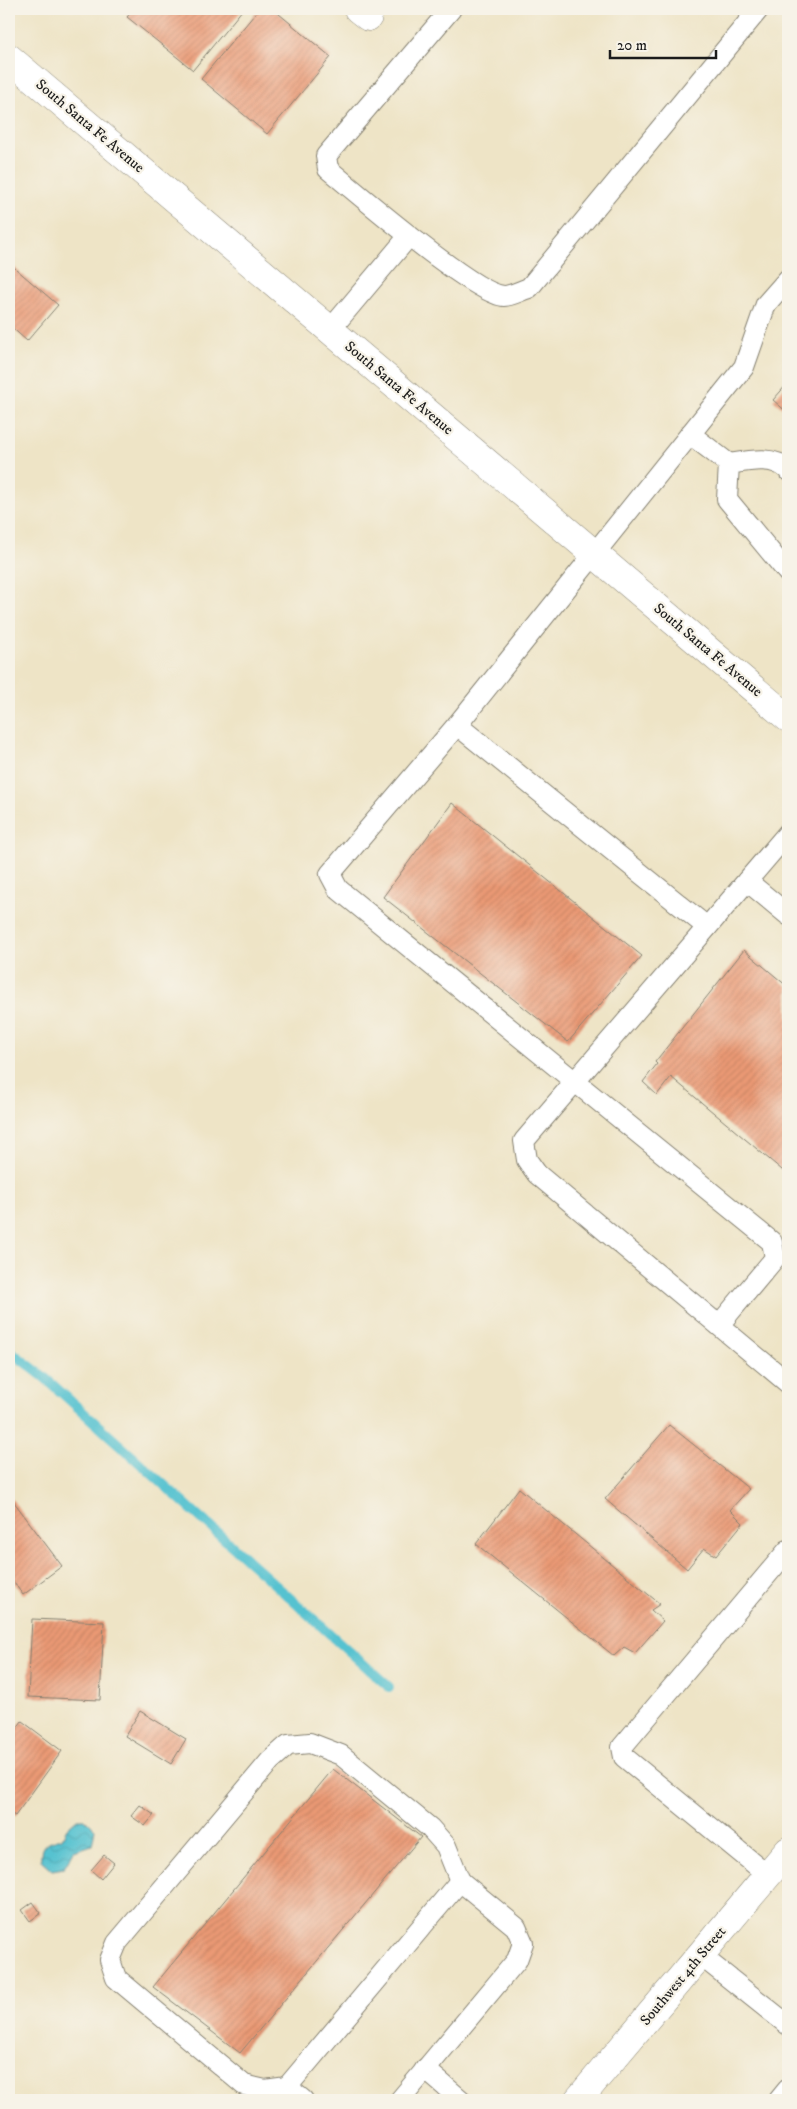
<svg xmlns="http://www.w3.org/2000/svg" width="797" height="2109" font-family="'IM FELL DW Pica',serif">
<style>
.water{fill:url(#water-waves);stroke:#3a6f76}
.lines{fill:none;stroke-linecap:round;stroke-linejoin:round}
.stream{stroke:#57c2d0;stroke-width:10}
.building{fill:url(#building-hatch)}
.lane-casing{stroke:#858071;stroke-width:22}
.street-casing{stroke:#858071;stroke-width:29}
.secondary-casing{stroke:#858071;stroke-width:29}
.lane{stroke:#fff;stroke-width:20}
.street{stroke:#fff;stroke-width:28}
.secondary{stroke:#fff;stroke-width:28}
.labels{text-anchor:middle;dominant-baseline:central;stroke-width:4.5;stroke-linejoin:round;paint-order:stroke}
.street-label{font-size:15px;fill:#1c1c1c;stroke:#f7f3e8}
</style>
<defs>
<pattern id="water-waves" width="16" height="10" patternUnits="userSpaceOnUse" patternTransform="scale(1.25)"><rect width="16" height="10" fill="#57c2d0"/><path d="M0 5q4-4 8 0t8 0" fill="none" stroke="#4ba6b2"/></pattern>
<pattern id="building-hatch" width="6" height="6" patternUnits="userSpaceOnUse" patternTransform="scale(1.25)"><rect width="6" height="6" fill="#ea9974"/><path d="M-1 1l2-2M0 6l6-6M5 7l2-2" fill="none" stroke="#c88364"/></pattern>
</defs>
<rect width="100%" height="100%" fill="#f7f3e8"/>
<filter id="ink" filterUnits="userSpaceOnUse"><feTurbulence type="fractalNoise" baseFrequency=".02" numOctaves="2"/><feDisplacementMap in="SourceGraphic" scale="10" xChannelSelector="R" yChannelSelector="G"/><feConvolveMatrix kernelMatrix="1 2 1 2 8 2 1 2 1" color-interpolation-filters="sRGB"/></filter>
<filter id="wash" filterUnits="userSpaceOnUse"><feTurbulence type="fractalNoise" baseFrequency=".0096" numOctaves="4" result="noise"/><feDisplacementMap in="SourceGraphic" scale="20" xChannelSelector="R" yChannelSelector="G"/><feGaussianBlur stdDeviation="1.12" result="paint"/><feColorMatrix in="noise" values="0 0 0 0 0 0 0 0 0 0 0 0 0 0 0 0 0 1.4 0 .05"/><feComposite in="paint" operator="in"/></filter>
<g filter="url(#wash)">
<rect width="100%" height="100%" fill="#eee4c6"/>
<path class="water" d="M77 1819H85L95 1829 92 1845 74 1851 64 1868 52 1870 41 1860C40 1843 47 1842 62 1838L67 1828Z"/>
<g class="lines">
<path class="stream" d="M9 1350 44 1377 389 1687"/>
</g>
<g id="blocks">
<g class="building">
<path d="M134 9H243L193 70 127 17Z"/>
<path d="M259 9H273L331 57 267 134 201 79Z"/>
<path d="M9 263 58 305 27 341 9 325Z"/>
<path d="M788 383V413L773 400Z"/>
<path d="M452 803 642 956 568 1042 383 897Z"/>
<path d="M744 950 788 987V1175L671 1077 657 1095 643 1082 657 1064 655 1062Z"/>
<path d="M669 1425 749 1489 730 1510 743 1523 716 1556 704 1548 687 1569 605 1499Z"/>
<path d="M519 1488 660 1604 651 1610 663 1621 635 1653 624 1647 614 1656 476 1544Z"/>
<path d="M11 1498 62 1566 23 1595 9 1576V1500Z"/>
<path d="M32 1619 104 1622 100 1700 28 1697Z"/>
<path d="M140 1711 186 1739 171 1764 125 1736Z"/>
<path d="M22 1721 62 1751 15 1816 9 1812V1739Z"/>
<path d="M333 1769 421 1837 240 2053 153 1987Z"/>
<path d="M140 1805 154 1815 145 1826 131 1816Z"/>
<path d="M104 1855 114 1863 101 1879 91 1870Z"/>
<path d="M33 1902 41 1913 30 1921 22 1910Z"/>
</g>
</g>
</g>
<g filter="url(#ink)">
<use href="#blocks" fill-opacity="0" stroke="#858071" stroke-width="1"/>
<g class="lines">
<defs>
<g id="lane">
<path d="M451 9 326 156 328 169C356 192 475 295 504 296 511 296 522 290 529 288L759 9"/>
<path d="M330 330 409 236"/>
<path d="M690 434 729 464"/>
<path d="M788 470C773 455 748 461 729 464L727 499 788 573"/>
<path d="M457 725 330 874 338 889 772 1242 775 1258 719 1325"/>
<path d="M788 833 524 1141 527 1160 537 1174 788 1383"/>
<path d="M747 881 788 915"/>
<path d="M707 927 457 725 744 367 766 304 788 279"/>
<path d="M768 1875 624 1757 622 1747 788 1550"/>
<path d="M700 1955 788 2025"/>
<path d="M425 2069 461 2100"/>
<path d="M287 2087 265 2090 244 2085 116 1978 110 1960 117 1943 270 1761 288 1745 310 1743 341 1755 430 1828 446 1846 460 1881"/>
<path d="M303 2100 287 2087 460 1881 516 1927 523 1943 517 1960 400 2100"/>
<path d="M779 2100 788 2089"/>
</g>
<path id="street" d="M358 9 368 17"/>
<g id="secondary">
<path d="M9 58 788 718"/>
<path d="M578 2100 788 1851"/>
</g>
</defs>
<use href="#lane" class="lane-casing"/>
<use href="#street" class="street-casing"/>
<use href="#secondary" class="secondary-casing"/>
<use href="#lane" class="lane"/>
<use href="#street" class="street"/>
<use href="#secondary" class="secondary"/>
</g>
</g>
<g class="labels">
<g class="street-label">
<text transform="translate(90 126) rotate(40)">South Santa Fe Avenue</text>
<text transform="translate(399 388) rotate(40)">South Santa Fe Avenue</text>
<text transform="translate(708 650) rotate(40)">South Santa Fe Avenue</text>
<text transform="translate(683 1976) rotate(-50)">Southwest 4th Street</text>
</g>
</g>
<rect width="797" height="2109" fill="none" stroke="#f7f3e8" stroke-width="30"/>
<path d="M610 50v8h106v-8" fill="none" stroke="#1c1c1c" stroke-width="2.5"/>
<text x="617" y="50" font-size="15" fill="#1c1c1c" stroke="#f7f3e8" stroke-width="4" paint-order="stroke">20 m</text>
</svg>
